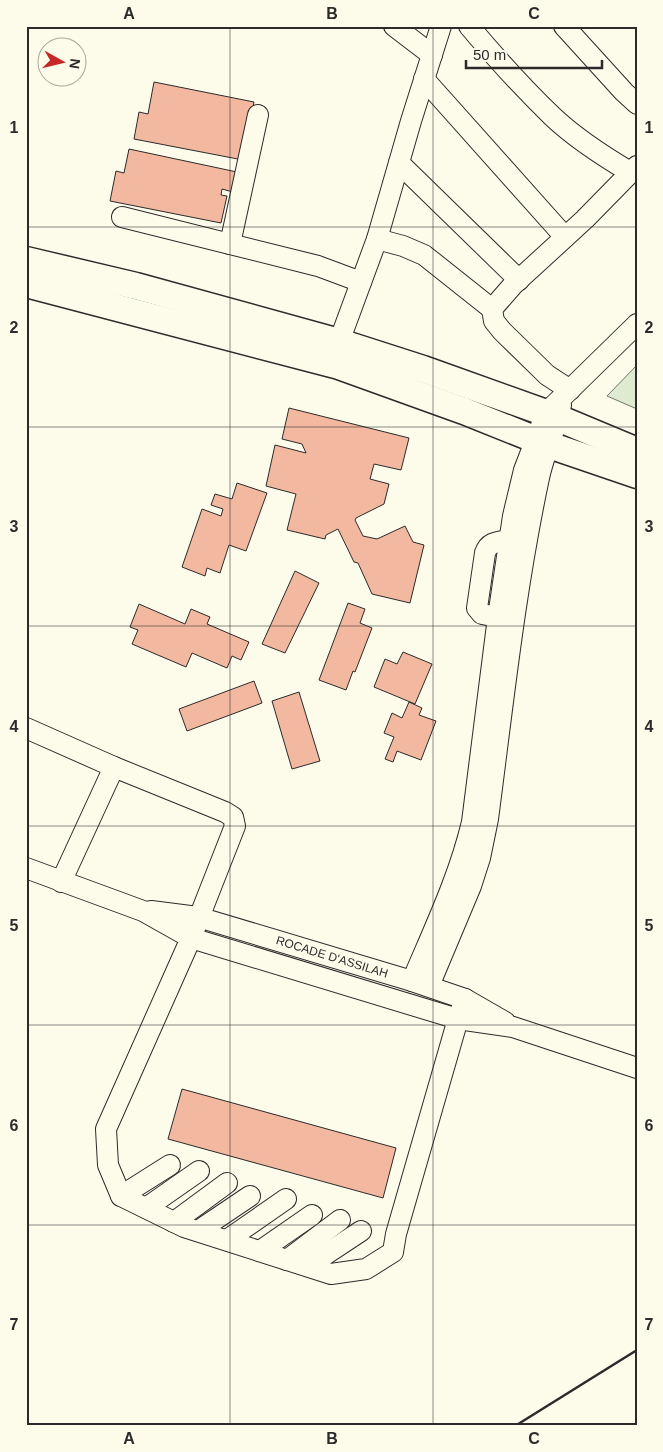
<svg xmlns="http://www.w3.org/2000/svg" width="663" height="1452" font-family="Helvetica,sans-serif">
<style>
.green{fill:#deebd1;stroke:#74746e}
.building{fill:#f2b8a0;stroke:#2b2b2b}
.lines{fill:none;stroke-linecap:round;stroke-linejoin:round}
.minor-casing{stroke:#2b2b2b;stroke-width:22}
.major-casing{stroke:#2b2b2b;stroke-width:29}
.minor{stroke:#fdfbea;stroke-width:20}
.major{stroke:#fdfbea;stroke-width:26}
.wall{stroke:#2b2b2b;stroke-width:2.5}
.grid{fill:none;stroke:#2b2b2b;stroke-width:1;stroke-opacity:0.55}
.labels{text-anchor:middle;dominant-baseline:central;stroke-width:4;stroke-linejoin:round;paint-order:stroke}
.street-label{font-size:12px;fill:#2b2b2b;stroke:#fdfbea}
.neatline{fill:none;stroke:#2b2b2b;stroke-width:2}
.grid-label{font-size:16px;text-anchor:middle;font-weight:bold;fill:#2b2b2b}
</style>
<rect width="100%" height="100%" fill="#fdfbea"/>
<path class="green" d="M637 365V409L607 396Z"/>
<g class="building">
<path d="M154 82 254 102 243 160 134 139 139 112 148 114Z"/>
<path d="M129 149 237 172 233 192 222 189 221 195 227 196 221 223 110 201 116 171 124 173Z"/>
<path d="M289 408 409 438 401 470 374 464 370 479 389 484 384 504 356 518 355 520 363 536 377 539 405 526 413 542 424 545 410 603 372 594 358 563 354 562 338 529 326 535 325 539 287 530 296 494 266 486 275 445 306 453 302 444 282 439Z"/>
<path d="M237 483 267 493 246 551 229 545 220 573 207 568 205 576 182 567 202 509 221 516 223 509 211 505 215 494 232 499Z"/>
<path d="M295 571 319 583 285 653 262 644Z"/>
<path d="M348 603 365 609 360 623 372 628 355 672 353 671 346 690 319 680Z"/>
<path d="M139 604 185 624 191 609 210 617 207 624 249 642 241 660 232 656 227 668 192 653 186 667 132 644 138 630 130 627Z"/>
<path d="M403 652 432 664 415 704 374 687 385 659 397 664Z"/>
<path d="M254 681 262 703 187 731 179 709Z"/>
<path d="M299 692 320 761 292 769 272 701Z"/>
<path d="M409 702 422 708 419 715 436 721 421 760 397 751 393 762 385 759 394 737 384 733 392 713 402 718Z"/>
<path d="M182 1089 396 1148 383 1198 168 1139Z"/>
</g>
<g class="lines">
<defs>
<g id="minor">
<path d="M394 26 432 55"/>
<path d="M469 26C495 57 523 88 552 116 575 138 603 156 630 172"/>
<path d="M564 26 624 92 637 104"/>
<path d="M424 79 565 237"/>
<path d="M399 163 519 280"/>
<path d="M122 217 318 266 361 282"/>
<path d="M377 239 403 246 424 255 492 309"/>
<path d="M230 244 258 115"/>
<path d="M339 342 377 239 411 121 441 26"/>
<path d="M570 390 547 375 502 331 494 321 492 309 513 285 585 219 637 166"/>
<path d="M498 617 482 614 477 608 485 553C489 541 499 542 509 540"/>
<path d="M26 728 114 767 225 812 233 817 235 826 191 938 106 1129 108 1165 121 1196 184 1227 331 1274 366 1269 393 1252 396 1234 458 1019 465 999"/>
<path d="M26 868 143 911 191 938 458 1019 513 1027 637 1068"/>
<path d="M61 882 114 767"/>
<path d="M151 911 198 917 412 981 465 999 505 1022"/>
<path d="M412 981C434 929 459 877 472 822L498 617 513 516 524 470 546 413 637 324"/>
<path d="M429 986 471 886 480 858 488 819C503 705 515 590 539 478 544 453 556 430 561 405"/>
<path d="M121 1196 170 1165"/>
<path d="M146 1208 199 1171"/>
<path d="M174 1222 227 1183"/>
<path d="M198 1231 250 1196"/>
<path d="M227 1240 286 1199"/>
<path d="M260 1251 312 1215"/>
<path d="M287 1260 340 1220"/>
<path d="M308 1266 361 1231"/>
</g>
<g id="major">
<path d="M26 260 136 286 339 342 423 369 546 413 637 451"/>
<path d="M26 284 339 366 464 411 549 445 637 475"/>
</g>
</defs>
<use href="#minor" class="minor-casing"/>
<use href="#major" class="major-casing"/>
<use href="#minor" class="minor"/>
<use href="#major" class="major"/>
<path class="wall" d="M515 1426 637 1350"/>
</g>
<path class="grid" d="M230 26V1426M433 26V1426M26 227H637M26 427H637M26 626H637M26 826H637M26 1025H637M26 1225H637"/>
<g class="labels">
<g class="street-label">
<text transform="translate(332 957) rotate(17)">ROCADE D'ASSILAH</text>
</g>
</g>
<rect width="663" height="1452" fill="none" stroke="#fdfbea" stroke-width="55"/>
<g transform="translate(62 62) rotate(98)"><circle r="24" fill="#fdfbea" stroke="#a9a89e"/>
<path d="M0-4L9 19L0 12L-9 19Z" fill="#c62828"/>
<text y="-8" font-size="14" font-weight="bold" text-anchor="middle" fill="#2b2b2b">N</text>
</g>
<path d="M466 60v8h136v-8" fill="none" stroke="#2b2b2b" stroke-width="2.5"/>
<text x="473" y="60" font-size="15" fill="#2b2b2b" stroke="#fdfbea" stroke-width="4" paint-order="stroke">50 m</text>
<rect x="28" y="28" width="608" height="1396" class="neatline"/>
<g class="grid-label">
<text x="129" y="19">A</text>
<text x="332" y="19">B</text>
<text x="534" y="19">C</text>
<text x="14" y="133">1</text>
<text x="649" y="133">1</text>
<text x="14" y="333">2</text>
<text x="649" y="333">2</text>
<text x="14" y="532">3</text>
<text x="649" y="532">3</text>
<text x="14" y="732">4</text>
<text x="649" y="732">4</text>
<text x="14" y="931">5</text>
<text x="649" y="931">5</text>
<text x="14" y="1131">6</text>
<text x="649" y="1131">6</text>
<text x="14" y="1330">7</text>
<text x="649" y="1330">7</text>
<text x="129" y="1444">A</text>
<text x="332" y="1444">B</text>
<text x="534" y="1444">C</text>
</g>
</svg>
